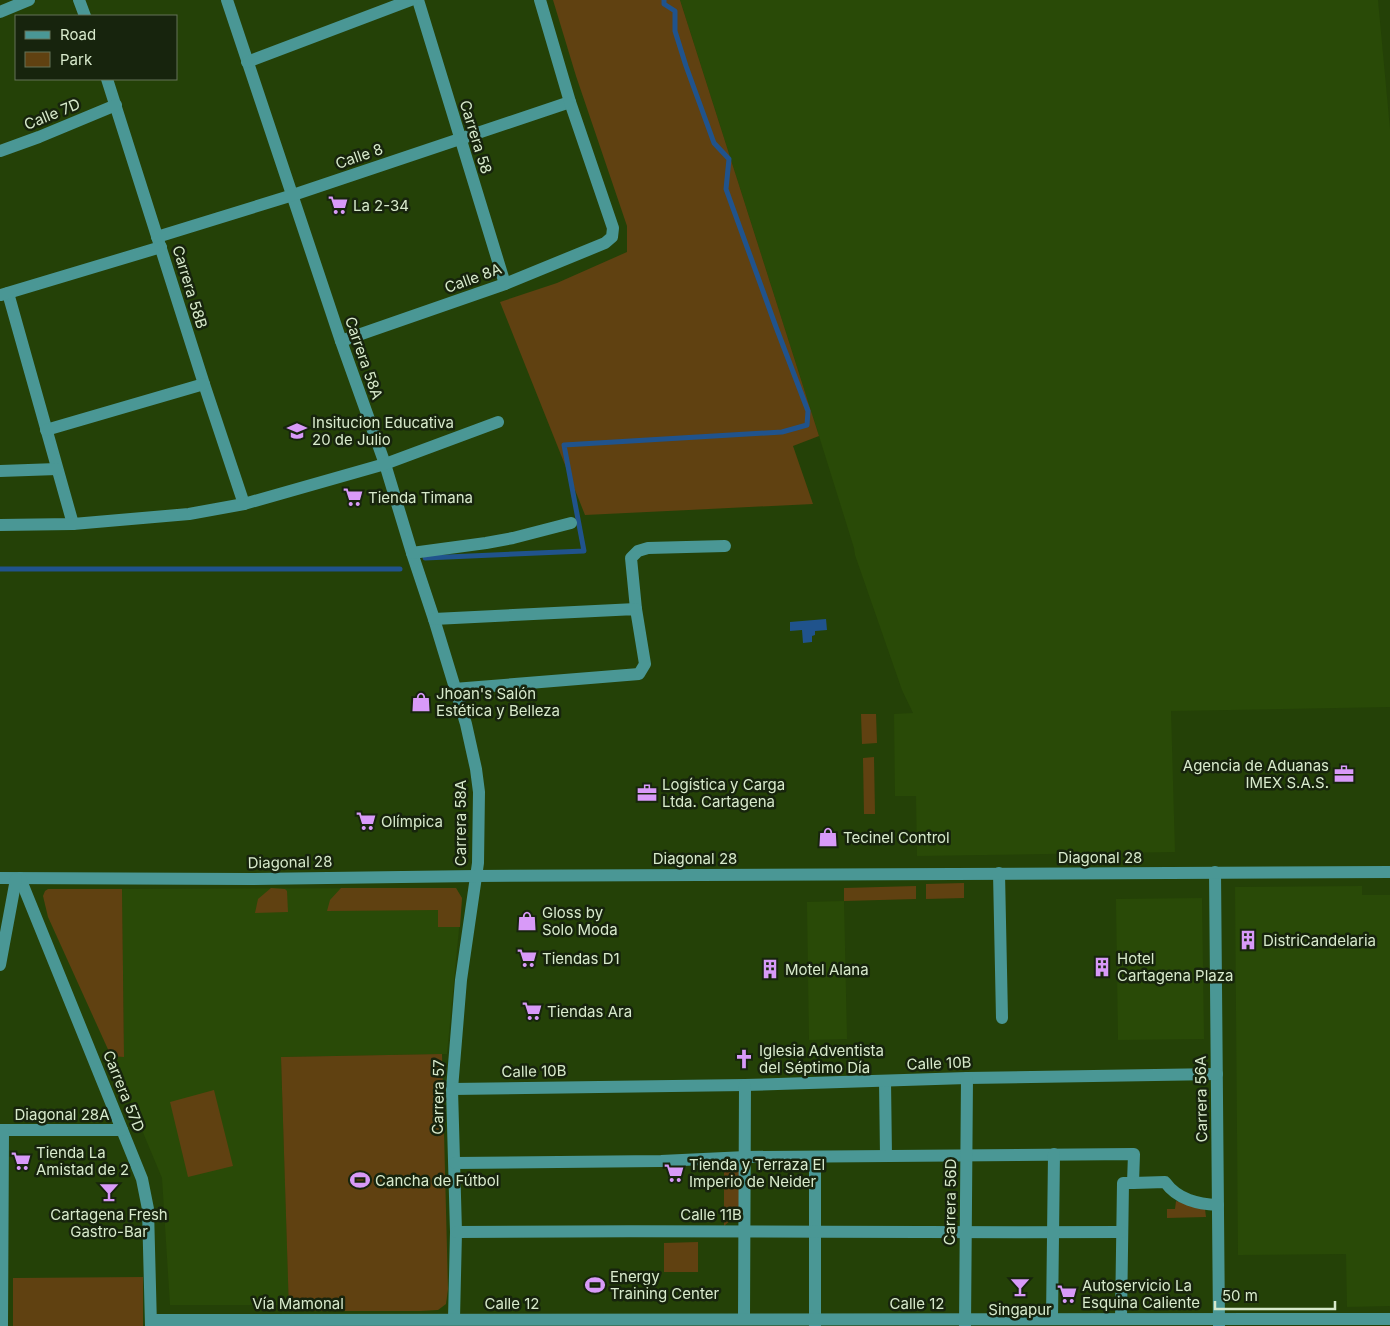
<svg xmlns="http://www.w3.org/2000/svg" width="1390" height="1326" font-family="Inter,sans-serif">
<style>
.built{fill:#294a07}
.green{fill:#604111}
.water{fill:#20538c}
.lines{fill:none;stroke-linecap:round;stroke-linejoin:round}
.stream{stroke:#20538c;stroke-width:5}
.minor{stroke:#4a9795;stroke-width:12}
.labels{text-anchor:middle;dominant-baseline:central;stroke-width:5;stroke-linejoin:round;paint-order:stroke}
.street-label{font-size:15px;fill:#d8eacc;stroke:#17240d}
.poi-label{font-size:15px;fill:#d8eacc;stroke:#17240d;text-anchor:start}
</style>
<rect width="100%" height="100%" fill="#244107"/>
<g class="built">
<path d="M680 0H1378L1390 129V707L1171 711 1175 852 917 856 916 796H895L894 714 913 713 902 690 855 555 854 548 819 436Z"/>
<path d="M1362 886V895H1390V1306L1347 1307 1346 1254 1238 1255 1235 887Z"/>
<path d="M456 888 462 898 447 1054 281 1057 289 1305H170L162 1178 111 1056H124L122 889Z"/>
<path d="M1202 898 1204 1039 1118 1040 1116 899Z"/>
<path d="M844 901 847 1039 809 1040 807 902Z"/>
</g>
<g class="green">
<path d="M553 0H680L819 436 793 446 813 504 585 515 500 302 557 283 627 252V226L576 76Z"/>
<path d="M861 714H876L877 743 862 744Z"/>
<path d="M874 757 875 814H864L863 758Z"/>
<path d="M964 883V898L926 899V884Z"/>
<path d="M916 886V899L844 901V888Z"/>
<path d="M271 888 285 889 287 891 288 912 255 913 258 899Z"/>
<path d="M341 888H456L462 898 460 927H438V910L327 911 330 900Z"/>
<path d="M48 889H122L124 1057 111 1056 48 917 43 896 45 891Z"/>
<path d="M442 1054 448 1289 446 1304 438 1310 421 1311H289L281 1057Z"/>
<path d="M214 1090 233 1166 188 1177 170 1102Z"/>
<path d="M724 1164H740V1219L731 1220 724 1226Z"/>
<path d="M1176 1201 1205 1209 1206 1217 1167 1218V1209H1175Z"/>
<path d="M698 1242V1272H664V1243Z"/>
<path d="M143 1277V1326H13V1278Z"/>
</g>
<path class="water" d="M826 619 827 630 815 631V635L812 636V642L803 643 802 630 790 631V622Z"/>
<g class="lines">
<g class="stream">
<path d="M425 558 584 551 564 445 782 432 807 425 808 411 776 327 726 189 729 159 714 143 686 66 675 31V11L664 4V0"/>
<path d="M0 569H400"/>
</g>
<g class="minor">
<path d="M79 0 85 16"/>
<path d="M227 0 341 341 385 464 412 553 434 619 466 724 476 769 479 792 478 863 461 980 452 1089 456 1232 454 1319"/>
<path d="M418 0 505 284"/>
<path d="M0 12 29 0"/>
<path d="M247 62 411 0"/>
<path d="M107 79 204 384 244 504"/>
<path d="M0 151 39 137 116 105"/>
<path d="M157 237 293 195 570 102"/>
<path d="M8 293 73 524"/>
<path d="M1 295 161 247"/>
<path d="M341 341 505 284 605 243 612 237 613 228 570 102 540 0"/>
<path d="M46 430 204 384"/>
<path d="M0 471 57 469"/>
<path d="M0 525 73 524 189 514 244 504 385 464 498 422"/>
<path d="M412 553 486 543 513 538 571 523"/>
<path d="M636 609 631 558 638 551 648 548 725 546"/>
<path d="M434 619 636 609 645 664 639 674 454 689"/>
<path d="M1215 872 1219 1325"/>
<path d="M999 873 1002 1018"/>
<path d="M0 878 251 879 476 876 1390 872"/>
<path d="M20 878 142 1179 148 1209 151 1326"/>
<path d="M0 965 16 879"/>
<path d="M885 1081 886 1156"/>
<path d="M452 1089 745 1085 967 1078 1217 1074"/>
<path d="M0 1130H122"/>
<path d="M815 1157V1326"/>
<path d="M455 1163 661 1161 746 1157 1134 1154 1133 1183H1123L1121 1319"/>
<path d="M1133 1183 1165 1182C1178 1200 1198 1204 1218 1205"/>
<path d="M456 1232C678 1230 900 1233 1122 1232"/>
<path d="M744 1319 745 1085"/>
<path d="M1052 1319 1054 1154"/>
<path d="M151 1320 1390 1319"/>
<path d="M2 1326 3 1131"/>
<path d="M965 1326 967 1078"/>
</g>
</g>
<defs>
<symbol id="supermarket-bare" viewBox="-9 -9 18 18"><path d="M-6-5.5h2.5l.6 2H6L4.5 2H-2.5L-4.4-4H-6ZM-1.5 3.2a1.3 1.3 0 1 0 .1 0ZM3 3.2a1.3 1.3 0 1 0 .1 0Z" fill="#d89af8" stroke="#17240d" stroke-width="2.5" paint-order="stroke"/></symbol>
<symbol id="school-bare" viewBox="-9 -9 18 18"><path d="M0-5L7-2L0 1L-7-2ZM-4 1L0 2.5L4 1V4Q0 6-4 4Z" fill="#d89af8" stroke="#17240d" stroke-width="2.5" paint-order="stroke"/></symbol>
<symbol id="shop-bare" viewBox="-9 -9 18 18"><path d="M-5-2.5h2.3a2.7 3.5 0 0 1 5.4 0H5L5.5 6h-11ZM-1.5-2.5h3a1.5 2.3 0 0 0-3 0Z" fill="#d89af8" stroke="#17240d" stroke-width="2.5" paint-order="stroke"/></symbol>
<symbol id="office-bare" viewBox="-9 -9 18 18"><path d="M-6-3h4V-5.5h4V-3h4V5H-6ZM-1-4.5V-3h2v-1.5ZM-6 0V1H6V0Z" fill="#d89af8" stroke="#17240d" stroke-width="2.5" paint-order="stroke"/></symbol>
<symbol id="building-bare" viewBox="-9 -9 18 18"><path d="M-4-6H4V6H1V3H-1V6H-4ZM-2.5-4.3h1.7v1.8h-1.7ZM.8-4.3h1.7v1.8H.8ZM-2.5-1h1.7V.8h-1.7ZM.8-1h1.7V.8H.8Z" fill="#d89af8" stroke="#17240d" stroke-width="2.5" paint-order="stroke"/></symbol>
<symbol id="church-bare" viewBox="-9 -9 18 18"><path d="M-1.2-6h2.4v3.5h3.3v2.4h-3.3V6h-2.4V-.1h-3.3v-2.4h3.3Z" fill="#d89af8" stroke="#17240d" stroke-width="2.5" paint-order="stroke"/></symbol>
<symbol id="stadium-bare" viewBox="-9 -9 18 18"><path d="M0-5a6.5 5 0 1 0 0 10a6.5 5 0 1 0 0-10ZM-3.5-1.8h7v3.6h-7Z" fill="#d89af8" stroke="#17240d" stroke-width="2.5" paint-order="stroke"/></symbol>
<symbol id="bar-bare" viewBox="-9 -9 18 18"><path d="M-6-5H6L.8 .8V4.5H3.5V6h-7V4.5H-.8V.8Z" fill="#d89af8" stroke="#17240d" stroke-width="2.5" paint-order="stroke"/></symbol>
</defs>
<g fill-rule="evenodd">
<use href="#supermarket-bare" x="324" y="191" width="28" height="28"/>
<use href="#school-bare" x="283" y="417" width="28" height="28"/>
<use href="#supermarket-bare" x="339" y="483" width="28" height="28"/>
<use href="#shop-bare" x="407" y="688" width="28" height="28"/>
<use href="#office-bare" x="1330" y="760" width="28" height="28"/>
<use href="#office-bare" x="633" y="779" width="28" height="28"/>
<use href="#supermarket-bare" x="352" y="807" width="28" height="28"/>
<use href="#shop-bare" x="814" y="823" width="28" height="28"/>
<use href="#shop-bare" x="513" y="907" width="28" height="28"/>
<use href="#building-bare" x="1234" y="926" width="28" height="28"/>
<use href="#supermarket-bare" x="513" y="944" width="28" height="28"/>
<use href="#building-bare" x="1088" y="953" width="28" height="28"/>
<use href="#building-bare" x="756" y="955" width="28" height="28"/>
<use href="#supermarket-bare" x="518" y="997" width="28" height="28"/>
<use href="#church-bare" x="730" y="1045" width="28" height="28"/>
<use href="#supermarket-bare" x="7" y="1147" width="28" height="28"/>
<use href="#supermarket-bare" x="660" y="1159" width="28" height="28"/>
<use href="#stadium-bare" x="346" y="1166" width="28" height="28"/>
<use href="#bar-bare" x="95" y="1178" width="28" height="28"/>
<use href="#stadium-bare" x="581" y="1271" width="28" height="28"/>
<use href="#bar-bare" x="1006" y="1273" width="28" height="28"/>
<use href="#supermarket-bare" x="1053" y="1280" width="28" height="28"/>
</g>
<g class="labels">
<g class="street-label">
<text transform="translate(52 114) rotate(-22)">Calle 7D</text>
<text transform="translate(476 137) rotate(73)">Carrera 58</text>
<text transform="translate(359 156) rotate(-19)">Calle 8</text>
<text transform="translate(473 278) rotate(-20)">Calle 8A</text>
<text transform="translate(190 287) rotate(73)">Carrera 58B</text>
<text transform="translate(364 358) rotate(71)">Carrera 58A</text>
<text transform="translate(460 823) rotate(-90)">Carrera 58A</text>
<text x="1100" y="857">Diagonal 28</text>
<text x="695" y="858">Diagonal 28</text>
<text transform="translate(290 862) rotate(-1)">Diagonal 28</text>
<text transform="translate(939 1063) rotate(-2)">Calle 10B</text>
<text transform="translate(534 1071) rotate(-1)">Calle 10B</text>
<text transform="translate(124 1091) rotate(68)">Carrera 57D</text>
<text transform="translate(438 1097) rotate(-89)">Carrera 57</text>
<text transform="translate(1201 1099) rotate(-91)">Carrera 56A</text>
<text x="62" y="1114">Diagonal 28A</text>
<text transform="translate(950 1202) rotate(-89)">Carrera 56D</text>
<text x="711" y="1214">Calle 11B</text>
<text x="298" y="1303">Vía Mamonal</text>
<text x="512" y="1303">Calle 12</text>
<text x="917" y="1303">Calle 12</text>
</g>
<g class="poi-label">
<text x="353" y="205">La 2-34</text>
<text x="312" y="422">Insitucion Educativa<tspan x="312" dy="17">20 de Julio</tspan></text>
<text x="368" y="497">Tienda Timana</text>
<text x="436" y="693">Jhoan's Salón<tspan x="436" dy="17">Estética y Belleza</tspan></text>
<text x="1329" y="765" text-anchor="end">Agencia de Aduanas<tspan x="1329" dy="17">IMEX S.A.S.</tspan></text>
<text x="662" y="784">Logística y Carga<tspan x="662" dy="17">Ltda. Cartagena</tspan></text>
<text x="381" y="821">Olímpica</text>
<text x="843" y="837">Tecinel Control</text>
<text x="542" y="912">Gloss by<tspan x="542" dy="17">Solo Moda</tspan></text>
<text x="1263" y="940">DistriCandelaria</text>
<text x="542" y="958">Tiendas D1</text>
<text x="1117" y="958">Hotel<tspan x="1117" dy="17">Cartagena Plaza</tspan></text>
<text x="785" y="969">Motel Alana</text>
<text x="547" y="1011">Tiendas Ara</text>
<text x="759" y="1050">Iglesia Adventista<tspan x="759" dy="17">del Séptimo Día</tspan></text>
<text x="36" y="1152">Tienda La<tspan x="36" dy="17">Amistad de 2</tspan></text>
<text x="689" y="1164">Tienda y Terraza El<tspan x="689" dy="17">Imperio de Neider</tspan></text>
<text x="375" y="1180">Cancha de Fútbol</text>
<text x="109" y="1214" text-anchor="middle">Cartagena Fresh<tspan x="109" dy="17">Gastro-Bar</tspan></text>
<text x="610" y="1276">Energy<tspan x="610" dy="17">Training Center</tspan></text>
<text x="1082" y="1285">Autoservicio La<tspan x="1082" dy="17">Esquina Caliente</tspan></text>
<text x="1020" y="1309" text-anchor="middle">Singapur</text>
</g>
</g>
<rect x="15" y="15" width="162" height="65" fill="#17240d" stroke="#647359"/>
<rect x="25" y="31" width="25" height="8" fill="#4a9795" stroke="#647359"/>
<text x="60" y="40" font-size="15" fill="#d8eacc">Road</text>
<rect x="25" y="52" width="25" height="15" fill="#604111" stroke="#647359"/>
<text x="60" y="65" font-size="15" fill="#d8eacc">Park</text>
<path d="M1215 1301v8h120v-8" fill="none" stroke="#d8eacc" stroke-width="2.5"/>
<text x="1222" y="1301" font-size="15" fill="#d8eacc" stroke="#17240d" stroke-width="4" paint-order="stroke">50 m</text>
</svg>
